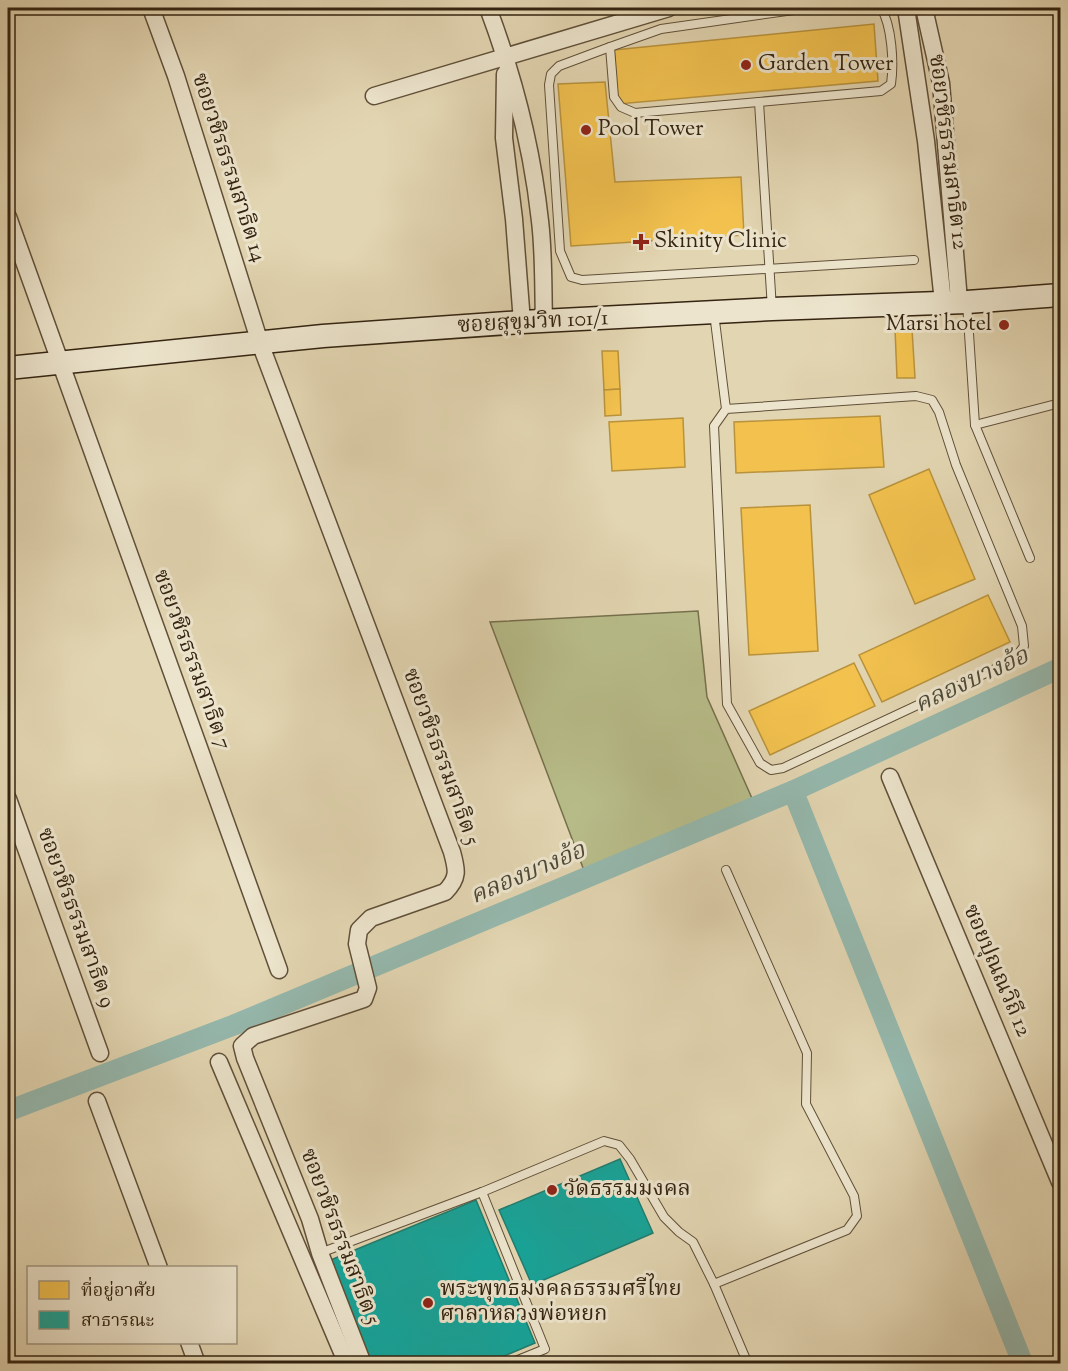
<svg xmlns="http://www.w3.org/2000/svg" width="1068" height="1371" font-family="'Sorts Mill Goudy','Noto Serif Thai',serif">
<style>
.green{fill:#b7bc89;stroke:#76704d;stroke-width:1.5}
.homes{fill:#f2c14e;stroke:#b9923c;stroke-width:1.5}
.public{fill:#17a398;stroke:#207d70;stroke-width:1.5}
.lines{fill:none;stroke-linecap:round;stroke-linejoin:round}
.canal{stroke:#95b8ad;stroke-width:21}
.lane-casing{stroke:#605039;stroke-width:10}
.street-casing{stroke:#605039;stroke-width:19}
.secondary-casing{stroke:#342411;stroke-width:25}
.lane{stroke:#ece4cc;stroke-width:8}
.street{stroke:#ece4cc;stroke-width:16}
.secondary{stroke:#ece4cc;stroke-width:22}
.poi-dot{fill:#8f2418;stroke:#ece4cc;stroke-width:2}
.labels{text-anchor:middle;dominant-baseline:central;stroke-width:6;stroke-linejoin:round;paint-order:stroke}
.poi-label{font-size:22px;fill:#342411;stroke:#ece4cc;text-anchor:start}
.street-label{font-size:22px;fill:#342411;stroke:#ece4cc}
.water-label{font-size:24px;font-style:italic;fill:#4c4938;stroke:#ece4cc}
</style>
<rect width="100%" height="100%" fill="#e2d5b1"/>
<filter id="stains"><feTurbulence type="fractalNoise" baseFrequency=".00333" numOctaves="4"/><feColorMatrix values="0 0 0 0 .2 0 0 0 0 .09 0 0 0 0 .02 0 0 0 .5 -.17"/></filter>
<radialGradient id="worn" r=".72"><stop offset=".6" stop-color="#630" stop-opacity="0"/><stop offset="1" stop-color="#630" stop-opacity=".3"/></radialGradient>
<path class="green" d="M698 611 707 697 759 814 588 881 490 622Z"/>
<g class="homes">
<path d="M874 24 878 81 618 104 614 50Z"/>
<path d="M605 82 615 182 741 177 744 235 571 246 558 84Z"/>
<path d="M895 329H912L915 378H897Z"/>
<path d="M602 351H618L620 389 604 390Z"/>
<path d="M620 389 621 415 605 416 604 390Z"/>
<path d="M880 416 884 467 736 473 734 422Z"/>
<path d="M683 418 685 467 612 471 609 422Z"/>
<path d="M929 469 975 579 915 604 869 495Z"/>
<path d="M810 505 818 651 749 655 741 508Z"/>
<path d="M988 595 1010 642 882 702 859 655Z"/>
<path d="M854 663 875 706 770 755 749 711Z"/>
</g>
<g class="public">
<path d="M620 1159 653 1233 532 1285 499 1210Z"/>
<path d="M476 1200 535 1343 485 1364H362L321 1264Z"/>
</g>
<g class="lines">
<g class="canal">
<path d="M793 791 1023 1364"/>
<path d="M8 1111 234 1025 793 791 1060 668"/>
</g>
<defs>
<g id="lane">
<path d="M808 8 661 29 610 47 614 97 621 107 635 113 881 91 891 84C894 63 892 26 881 8"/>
<path d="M610 47 559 66 551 74 549 85 560 251 571 277 582 280 914 260"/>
<path d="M759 102 772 309"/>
<path d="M967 303 975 425 1030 558"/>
<path d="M714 313 726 409 916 396 932 400 939 412 956 465 1022 626 1024 646 1014 660 783 768 771 770 760 763 727 704 714 426 726 409"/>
<path d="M975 425 1060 403"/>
<path d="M482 1192 545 1349 508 1364"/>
<path d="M320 1253 482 1192 604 1141 619 1145 630 1159 664 1217 679 1232 693 1242 714 1284 748 1364"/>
<path d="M714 1284 847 1230 857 1216 854 1196 806 1104 807 1053 726 870"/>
</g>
<g id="street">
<path d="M151 8 176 76 260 343 452 852C457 870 459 878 445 892L371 918 359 930 357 944 368 988 364 999 253 1036 242 1046 245 1058 310 1219 320 1253 363 1364"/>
<path d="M488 8C514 77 532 147 540 221 544 254 543 288 544 322"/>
<path d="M906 8 926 141 943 302"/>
<path d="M924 8 941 83 959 301"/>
<path d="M505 74 504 138 514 219 522 322"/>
<path d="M374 96 669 8"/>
<path d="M8 217 279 970"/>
<path d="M890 777 1060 1182"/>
<path d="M8 799 100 1053"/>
<path d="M219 1062 347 1364"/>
<path d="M97 1101 159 1268"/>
<path d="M189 1342 197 1364"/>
</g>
<path id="secondary" d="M8 368 323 336 522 322 772 309 967 302 1060 295"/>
</defs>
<use href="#lane" class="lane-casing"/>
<use href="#street" class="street-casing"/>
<use href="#secondary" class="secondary-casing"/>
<use href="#lane" class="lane"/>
<use href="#street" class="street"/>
<use href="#secondary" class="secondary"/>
</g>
<g class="poi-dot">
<circle cx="746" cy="65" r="6"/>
<circle cx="586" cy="130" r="6"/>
<path d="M638 233h6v6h6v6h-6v6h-6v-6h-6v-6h6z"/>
<circle cx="1004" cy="325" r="6"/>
<circle cx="552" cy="1190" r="6"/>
<circle cx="428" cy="1303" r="6"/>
</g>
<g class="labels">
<g class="poi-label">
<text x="758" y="65">Garden Tower</text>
<text x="598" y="130">Pool Tower</text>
<text x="654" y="242">Skinity Clinic</text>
<text x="992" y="325" text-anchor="end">Marsi hotel</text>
<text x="564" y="1190">วัดธรรมมงคล</text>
<text x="440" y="1290">พระพุทธมงคลธรรมศรีไทย<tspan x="440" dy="25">ศาลาหลวงพ่อหยก</tspan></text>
</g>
<g class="street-label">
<text transform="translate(947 152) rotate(83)">ซอยวชิรธรรมสาธิต 12</text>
<text transform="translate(228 168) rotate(72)">ซอยวชิรธรรมสาธิต 14</text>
<text transform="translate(533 323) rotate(-3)">ซอยสุขุมวิท 101/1</text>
<text transform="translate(191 660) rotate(70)">ซอยวชิรธรรมสาธิต 7</text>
<text transform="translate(440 757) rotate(70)">ซอยวชิรธรรมสาธิต 5</text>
<text transform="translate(75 918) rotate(70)">ซอยวชิรธรรมสาธิต 9</text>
<text transform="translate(996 971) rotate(67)">ซอยปุณณวิถี 12</text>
<text transform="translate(339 1237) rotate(69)">ซอยวชิรธรรมสาธิต 5</text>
</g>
<g class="water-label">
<text transform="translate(972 681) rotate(-25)">คลองบางอ้อ</text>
<text transform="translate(528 874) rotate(-23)">คลองบางอ้อ</text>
</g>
</g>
<rect width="1068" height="1371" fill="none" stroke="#e2d5b1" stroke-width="30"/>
<rect x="9" y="9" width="1050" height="1353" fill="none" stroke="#342411" stroke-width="3"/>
<rect x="15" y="15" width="1038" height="1341" fill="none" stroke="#342411" stroke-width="1.5"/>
<rect x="27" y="1266" width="210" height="78" fill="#ece4cc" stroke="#a29781" stroke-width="1.5"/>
<rect x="39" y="1281" width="30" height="18" fill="#f2c14e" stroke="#a29781" stroke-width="1.5"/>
<text x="81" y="1296" font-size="18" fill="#342411">ที่อยู่อาศัย</text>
<rect x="39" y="1311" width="30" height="18" fill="#17a398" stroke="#a29781" stroke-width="1.5"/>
<text x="81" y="1326" font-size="18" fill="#342411">สาธารณะ</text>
<rect width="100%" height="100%" filter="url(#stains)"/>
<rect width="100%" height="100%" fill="url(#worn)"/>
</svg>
